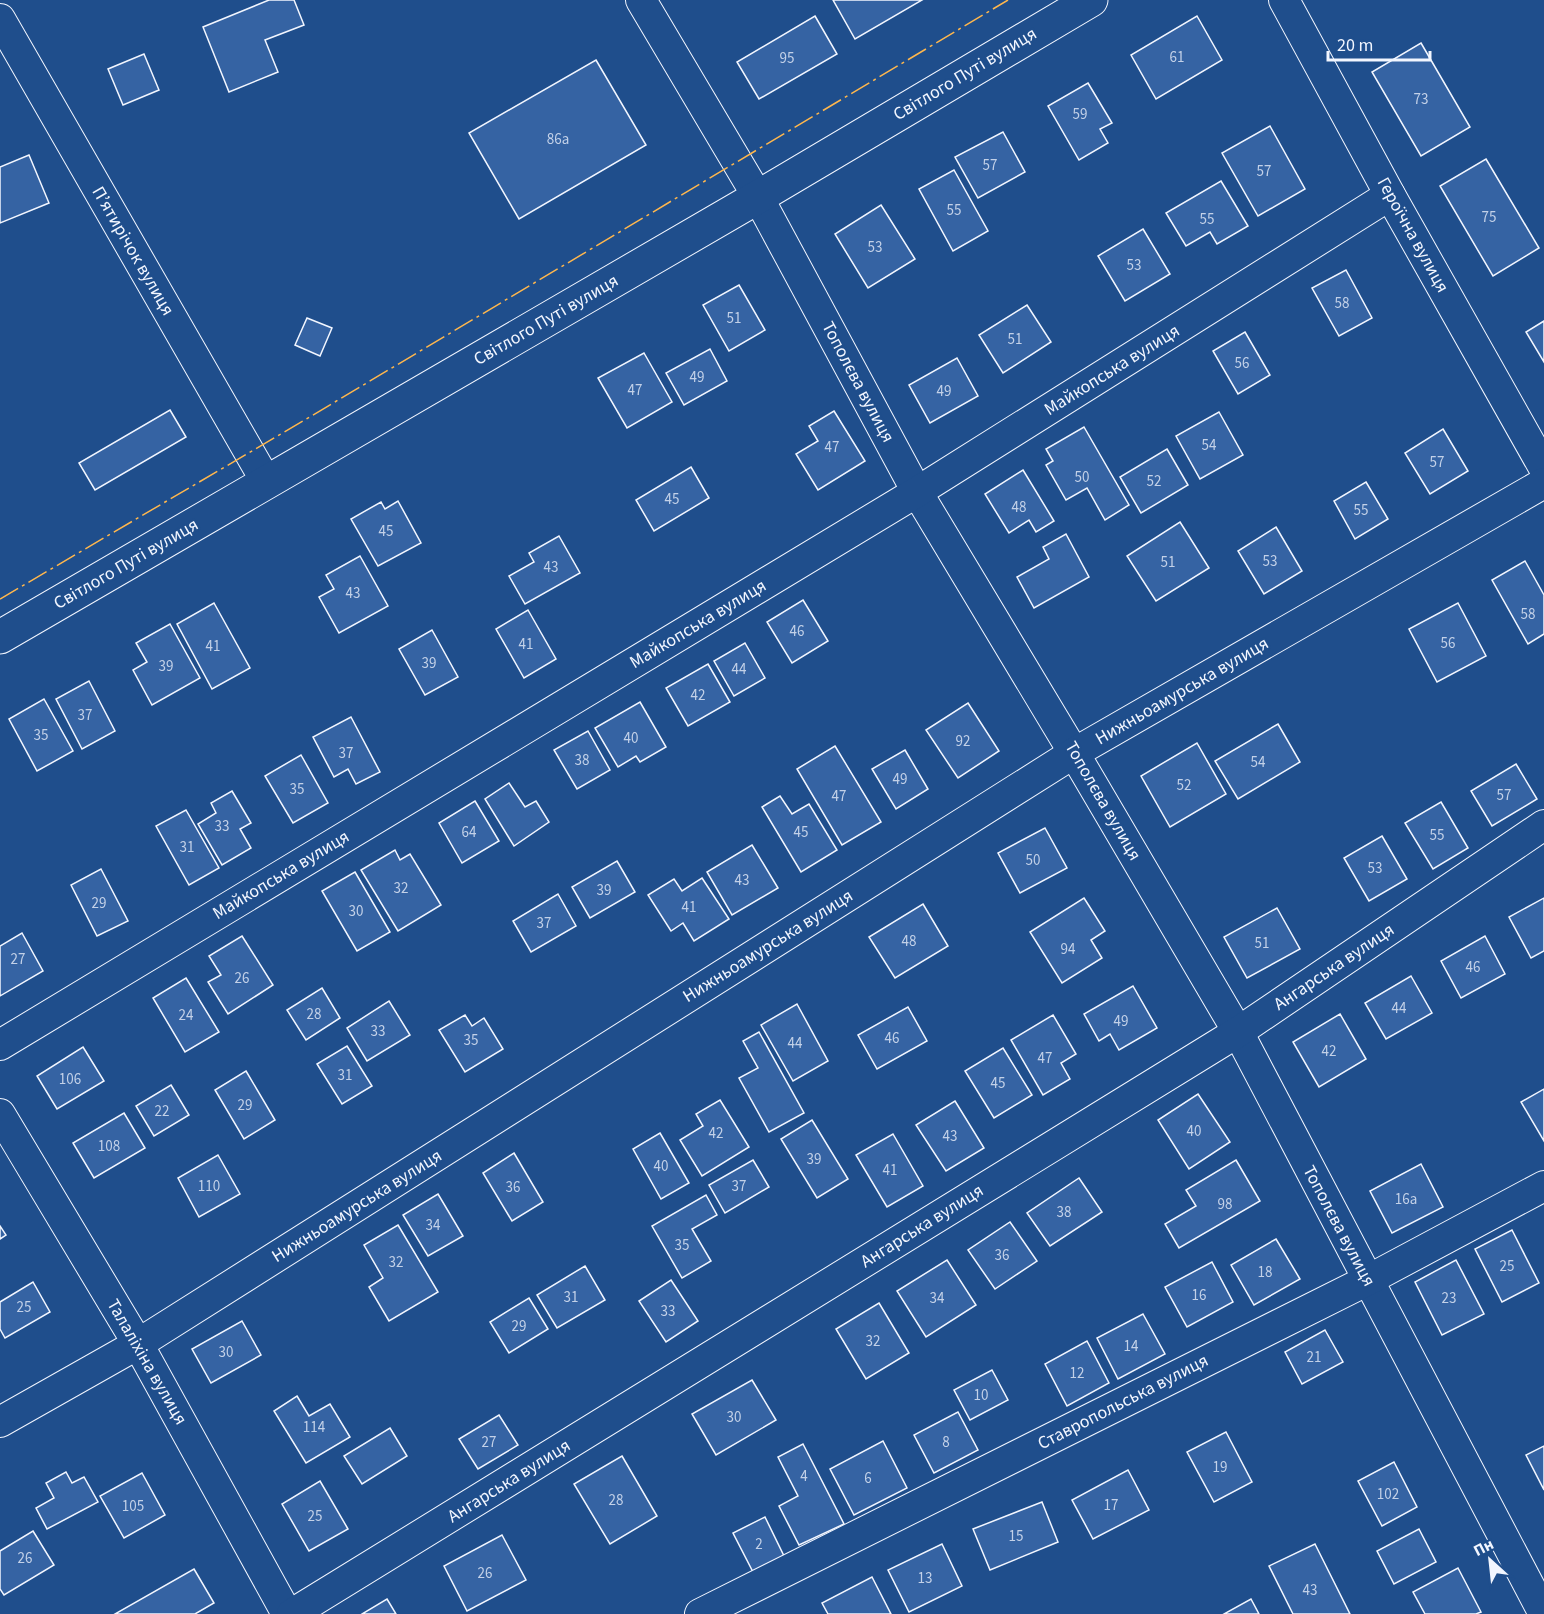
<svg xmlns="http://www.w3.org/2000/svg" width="1544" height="1614" font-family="'Source Sans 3',sans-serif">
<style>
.building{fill:#3563a3;stroke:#f2f6ff;stroke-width:1.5}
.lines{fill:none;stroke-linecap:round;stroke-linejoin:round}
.minor-casing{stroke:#f2f6ff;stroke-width:32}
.secondary-casing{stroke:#f2f6ff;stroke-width:35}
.minor{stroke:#1f4e8c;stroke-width:30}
.secondary{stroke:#1f4e8c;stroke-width:33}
.power{stroke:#ffb74d;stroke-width:1.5;stroke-dasharray:21 4.5 3 4.5;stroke-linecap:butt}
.labels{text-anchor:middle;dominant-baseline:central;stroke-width:4.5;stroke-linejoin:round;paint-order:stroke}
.number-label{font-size:15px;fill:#c3d1e8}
.street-label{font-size:18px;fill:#f2f6ff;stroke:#1f4e8c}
</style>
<rect width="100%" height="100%" fill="#1f4e8c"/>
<g class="building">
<path d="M269 0H294L304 25 265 40 278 72 229 92 203 27Z"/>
<path d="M833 0H922L855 39Z"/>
<path d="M815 16 837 54 759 99 737 62Z"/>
<path d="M1197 16 1222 60 1156 99 1131 55Z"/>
<path d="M1421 43 1470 127 1421 156 1372 72Z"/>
<path d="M144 54 159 90 123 105 108 69Z"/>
<path d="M596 60 646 145 519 219 469 133Z"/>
<path d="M1088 83 1112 123 1100 129 1108 143 1079 160 1048 106Z"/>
<path d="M1270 126 1305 189 1258 216 1222 153Z"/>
<path d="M1003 132 1025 172 978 198 955 157Z"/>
<path d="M29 155 49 203 0 223V167Z"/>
<path d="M1486 159 1539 248 1493 276 1440 186Z"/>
<path d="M954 170 988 231 953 251 919 189Z"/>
<path d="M1221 181 1248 226 1217 244 1210 232 1186 246 1166 213Z"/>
<path d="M881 205 915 259 868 288 835 234Z"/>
<path d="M1143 229 1170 274 1125 301 1098 256Z"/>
<path d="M1346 270 1372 318 1339 336 1312 288Z"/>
<path d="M739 285 765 330 729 351 703 305Z"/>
<path d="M1027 305 1051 342 1003 373 979 335Z"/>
<path d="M307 318 332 328 320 356 295 345Z"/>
<path d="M1544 321V362L1526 332Z"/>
<path d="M1245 332 1270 375 1238 394 1213 351Z"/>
<path d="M710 349 727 381 684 405 666 373Z"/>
<path d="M644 353 672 402 627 428 598 378Z"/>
<path d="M957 358 978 396 930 423 909 385Z"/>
<path d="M170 410 186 437 95 490 79 463Z"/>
<path d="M834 411 865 461 818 490 796 454 818 441 809 426Z"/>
<path d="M1219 412 1243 455 1200 479 1176 436Z"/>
<path d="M1084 427 1129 505 1105 520 1087 488 1066 500 1046 465 1053 461 1046 449Z"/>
<path d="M1443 429 1468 471 1430 494 1405 453Z"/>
<path d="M1167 449 1188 485 1141 513 1120 477Z"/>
<path d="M691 467 709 498 654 531 636 500Z"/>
<path d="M1023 470 1054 521 1036 532 1029 520 1009 533 985 494Z"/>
<path d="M1366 482 1388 519 1355 539 1334 501Z"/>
<path d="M398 501 421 543 378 566 351 519 381 502 385 509Z"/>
<path d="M1180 522 1209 568 1156 601 1127 556Z"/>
<path d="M1276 527 1302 571 1264 594 1238 551Z"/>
<path d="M1066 534 1089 577 1034 608 1017 577 1049 559 1043 547Z"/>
<path d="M559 536 580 573 525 604 509 576 534 562 529 553Z"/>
<path d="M360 556 388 606 339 633 319 597 334 589 326 575Z"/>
<path d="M1525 561 1544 595V634L1528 644 1492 580Z"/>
<path d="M803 600 828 641 792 663 767 622Z"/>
<path d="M214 603 250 668 212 689 177 624Z"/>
<path d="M1458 603 1486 656 1437 682 1409 629Z"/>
<path d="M528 610 556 659 524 678 496 629Z"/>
<path d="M170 624 200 678 152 705 133 670 147 662 136 643Z"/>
<path d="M432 630 458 677 425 695 399 649Z"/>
<path d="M745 643 765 678 734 696 714 661Z"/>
<path d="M708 664 730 702 688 726 666 688Z"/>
<path d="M89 681 115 731 82 749 56 699Z"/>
<path d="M44 699 73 751 37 771 9 719Z"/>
<path d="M640 702 666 747 640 762 636 756 618 767 595 728Z"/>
<path d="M968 703 999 751 958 778 926 730Z"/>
<path d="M351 717 380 772 356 784 348 769 334 777 313 737Z"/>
<path d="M1278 724 1300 762 1238 799 1215 761Z"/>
<path d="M588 731 610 770 577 789 554 750Z"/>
<path d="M1197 743 1226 794 1170 827 1141 776Z"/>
<path d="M835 746 881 822 842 845 797 769Z"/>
<path d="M905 750 928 789 896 809 872 769Z"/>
<path d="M301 755 328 803 293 823 265 776Z"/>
<path d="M1516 764 1537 799 1492 826 1471 791Z"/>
<path d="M509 783 525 807 536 801 549 822 514 846 485 799Z"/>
<path d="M232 791 251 823 240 829 251 848 222 865 198 824 216 813 211 803Z"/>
<path d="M780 796 792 814 809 804 837 850 801 872 762 807Z"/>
<path d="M475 801 499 841 462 863 439 823Z"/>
<path d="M1441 802 1468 848 1433 869 1405 823Z"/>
<path d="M186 810 219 868 189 885 156 826Z"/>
<path d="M1045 828 1067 868 1020 893 998 853Z"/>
<path d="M1382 836 1407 879 1369 901 1344 858Z"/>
<path d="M752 845 778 888 732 915 707 872Z"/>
<path d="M395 850 400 860 410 854 441 905 398 931 361 870Z"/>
<path d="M617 861 635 892 590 918 572 887Z"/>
<path d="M101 869 128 921 97 936 71 885Z"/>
<path d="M355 872 390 932 357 951 322 891Z"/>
<path d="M702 878 729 919 694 941 683 923 671 931 648 895 674 879 682 891Z"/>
<path d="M558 894 576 926 531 952 513 921Z"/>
<path d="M1084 898 1105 931 1091 940 1102 958 1062 983 1030 932Z"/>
<path d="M1544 898V951L1531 958 1509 917Z"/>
<path d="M923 904 948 946 895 978 869 937Z"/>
<path d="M1277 908 1300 949 1247 978 1224 937Z"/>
<path d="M22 933 43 971 0 996V946Z"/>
<path d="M242 936 273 985 228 1014 208 982 221 975 209 956Z"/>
<path d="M1485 936 1505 974 1461 998 1441 961Z"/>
<path d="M1411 976 1432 1013 1386 1039 1365 1003Z"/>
<path d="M186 978 219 1032 185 1052 153 998Z"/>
<path d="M1133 986 1157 1028 1119 1050 1110 1034 1099 1041 1084 1014Z"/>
<path d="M322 988 340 1018 306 1040 287 1010Z"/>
<path d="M389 1001 410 1035 367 1061 347 1028Z"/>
<path d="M797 1004 828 1061 793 1081 761 1025Z"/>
<path d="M908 1007 927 1041 877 1069 858 1035Z"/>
<path d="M1340 1014 1366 1059 1319 1087 1293 1042Z"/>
<path d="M465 1015 472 1026 484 1018 503 1049 465 1072 439 1030Z"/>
<path d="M1053 1015 1076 1054 1061 1063 1070 1079 1043 1095 1011 1040Z"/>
<path d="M759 1032 804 1113 769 1132 739 1078 758 1068 743 1041Z"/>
<path d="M347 1046 372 1086 342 1104 317 1064Z"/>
<path d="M83 1047 104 1081 57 1109 37 1076Z"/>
<path d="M1003 1048 1032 1095 994 1118 965 1071Z"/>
<path d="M246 1071 275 1120 244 1139 215 1090Z"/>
<path d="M171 1085 189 1115 154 1136 136 1106Z"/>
<path d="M1544 1089V1141L1521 1102Z"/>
<path d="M1198 1094 1230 1142 1189 1169 1158 1120Z"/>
<path d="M720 1100 749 1147 702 1176 680 1140 703 1126 696 1114Z"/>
<path d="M955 1101 984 1148 946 1171 916 1125Z"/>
<path d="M124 1113 145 1148 94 1178 73 1143Z"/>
<path d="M812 1120 848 1179 817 1198 781 1139Z"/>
<path d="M660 1133 689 1183 661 1199 633 1149Z"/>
<path d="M893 1134 923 1186 887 1207 856 1155Z"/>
<path d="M514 1153 543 1202 512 1221 483 1173Z"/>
<path d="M218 1155 240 1194 199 1217 178 1178Z"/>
<path d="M753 1160 769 1187 725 1213 709 1185Z"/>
<path d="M1236 1160 1260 1201 1179 1248 1165 1224 1196 1206 1186 1190Z"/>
<path d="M1421 1164 1443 1207 1392 1233 1370 1191Z"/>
<path d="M1079 1178 1102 1212 1050 1246 1027 1213Z"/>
<path d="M438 1194 463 1236 428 1256 403 1215Z"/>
<path d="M706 1195 717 1215 692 1229 711 1261 682 1278 652 1226Z"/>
<path d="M1010 1222 1037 1261 995 1289 968 1250Z"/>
<path d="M398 1225 438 1292 389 1321 369 1287 383 1278 364 1245Z"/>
<path d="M0 1226 6 1235 0 1239Z"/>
<path d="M1512 1230 1539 1283 1502 1302 1475 1249Z"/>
<path d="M1276 1239 1300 1279 1254 1305 1231 1265Z"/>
<path d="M947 1260 976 1305 926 1337 897 1291Z"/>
<path d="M1456 1260 1484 1314 1442 1335 1415 1282Z"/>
<path d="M1212 1262 1233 1302 1187 1327 1165 1287Z"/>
<path d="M585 1266 605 1300 557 1328 537 1295Z"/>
<path d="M671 1280 698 1321 666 1342 639 1301Z"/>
<path d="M33 1282 50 1312 5 1338 0 1329V1302Z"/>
<path d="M529 1298 548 1329 509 1353 490 1322Z"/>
<path d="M879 1303 909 1353 866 1379 836 1329Z"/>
<path d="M1143 1314 1165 1354 1118 1379 1097 1338Z"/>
<path d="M242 1321 261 1355 211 1383 192 1349Z"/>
<path d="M1325 1330 1343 1362 1302 1384 1285 1352Z"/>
<path d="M1087 1341 1109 1383 1067 1406 1045 1364Z"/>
<path d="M992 1370 1008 1400 970 1420 954 1390Z"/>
<path d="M752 1380 776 1420 716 1455 692 1414Z"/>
<path d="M297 1396 309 1416 330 1404 350 1437 306 1463 274 1411Z"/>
<path d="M958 1412 978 1450 934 1473 914 1435Z"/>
<path d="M499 1415 518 1445 478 1469 459 1439Z"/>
<path d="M390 1428 407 1456 362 1484 344 1456Z"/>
<path d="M1226 1432 1252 1482 1214 1502 1187 1452Z"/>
<path d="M883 1441 907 1488 854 1515 830 1469Z"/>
<path d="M803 1444 844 1524 799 1545 779 1506 798 1496 778 1457Z"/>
<path d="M1544 1446V1490L1526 1455Z"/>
<path d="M622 1456 657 1516 610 1544 574 1484Z"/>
<path d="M1394 1462 1417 1507 1382 1526 1358 1481Z"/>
<path d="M1128 1470 1149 1510 1093 1539 1072 1500Z"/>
<path d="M66 1472 72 1483 84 1477 98 1502 47 1529 36 1508 54 1498 46 1483Z"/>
<path d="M142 1473 165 1515 124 1538 100 1496Z"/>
<path d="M320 1481 348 1529 309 1551 282 1504Z"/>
<path d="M1042 1502 1058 1542 990 1570 973 1529Z"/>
<path d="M765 1517 784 1556 753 1572 733 1533Z"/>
<path d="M1419 1529 1436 1562 1394 1584 1377 1551Z"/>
<path d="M33 1531 54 1565 4 1595 0 1589V1551Z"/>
<path d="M502 1535 526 1580 467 1611 444 1566Z"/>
<path d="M942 1544 962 1586 909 1612 888 1570Z"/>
<path d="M1315 1544 1350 1614H1293L1269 1566Z"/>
<path d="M1458 1568 1481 1612 1476 1614H1425L1413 1592Z"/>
<path d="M194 1569 214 1603 195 1614H115Z"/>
<path d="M872 1577 891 1614H828L822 1603Z"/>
<path d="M387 1599 396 1614H362Z"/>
<path d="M1251 1599 1259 1614H1224Z"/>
</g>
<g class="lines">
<defs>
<g id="minor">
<path d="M641 0 758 197 917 492 1074 753 1238 1032 1544 1614"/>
<path d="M1284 0 1390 195 1544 468"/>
<path d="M0 19 267 483"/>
<path d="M0 1045 917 492 1390 195"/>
<path d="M0 1114 138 1344 287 1614"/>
<path d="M0 1422 138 1344 1074 753 1544 483"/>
<path d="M292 1614 1238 1032 1544 825"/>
<path d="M700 1614 1368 1280 1544 1186"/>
</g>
<path id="secondary" d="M0 637 758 197 1091 0"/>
</defs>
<use href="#minor" class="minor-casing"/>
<use href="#secondary" class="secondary-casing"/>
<use href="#minor" class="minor"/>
<use href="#secondary" class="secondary"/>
<path class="power" d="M0 599 303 421 1008 0"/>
</g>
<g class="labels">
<g class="number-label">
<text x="1177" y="57">61</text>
<text x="787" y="58">95</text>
<text x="1421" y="99">73</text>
<text x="1080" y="114">59</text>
<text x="558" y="139">86а</text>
<text x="990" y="165">57</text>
<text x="1264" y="171">57</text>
<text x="954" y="210">55</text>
<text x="1489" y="217">75</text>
<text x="1207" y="219">55</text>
<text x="875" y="247">53</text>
<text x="1134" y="265">53</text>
<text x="1342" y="303">58</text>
<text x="734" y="318">51</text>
<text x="1015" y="339">51</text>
<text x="1242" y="363">56</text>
<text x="697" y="377">49</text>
<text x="635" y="390">47</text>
<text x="944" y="391">49</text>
<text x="1209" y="445">54</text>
<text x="832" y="447">47</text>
<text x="1437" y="462">57</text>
<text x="1082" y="477">50</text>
<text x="1154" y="481">52</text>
<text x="672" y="499">45</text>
<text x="1019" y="507">48</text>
<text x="1361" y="510">55</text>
<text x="386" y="531">45</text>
<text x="1270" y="561">53</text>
<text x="1168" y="562">51</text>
<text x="551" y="567">43</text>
<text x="353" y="593">43</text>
<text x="1528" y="614">58</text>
<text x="797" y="631">46</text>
<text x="1448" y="643">56</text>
<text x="526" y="644">41</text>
<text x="213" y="646">41</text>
<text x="429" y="663">39</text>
<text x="166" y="666">39</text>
<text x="739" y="669">44</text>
<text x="698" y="695">42</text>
<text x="85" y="715">37</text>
<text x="41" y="735">35</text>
<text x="631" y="738">40</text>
<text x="963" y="741">92</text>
<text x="346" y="753">37</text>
<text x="582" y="760">38</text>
<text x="1258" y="762">54</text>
<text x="900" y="779">49</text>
<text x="1184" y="785">52</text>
<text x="297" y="789">35</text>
<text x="1504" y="795">57</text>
<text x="839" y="796">47</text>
<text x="222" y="826">33</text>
<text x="469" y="832">64</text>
<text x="801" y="832">45</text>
<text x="1437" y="835">55</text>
<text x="187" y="847">31</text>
<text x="1033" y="860">50</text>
<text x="1375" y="868">53</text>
<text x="742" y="880">43</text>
<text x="401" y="888">32</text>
<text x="604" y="890">39</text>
<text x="99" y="903">29</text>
<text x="689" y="907">41</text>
<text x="356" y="911">30</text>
<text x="544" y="923">37</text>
<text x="909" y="941">48</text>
<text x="1262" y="943">51</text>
<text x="1068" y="949">94</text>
<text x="18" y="959">27</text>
<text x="1473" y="967">46</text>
<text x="242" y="978">26</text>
<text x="1399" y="1008">44</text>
<text x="314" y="1014">28</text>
<text x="186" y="1015">24</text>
<text x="1121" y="1021">49</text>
<text x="378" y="1031">33</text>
<text x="892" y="1038">46</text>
<text x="471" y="1040">35</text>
<text x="795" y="1043">44</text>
<text x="1329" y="1051">42</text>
<text x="1045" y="1058">47</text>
<text x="345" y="1075">31</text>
<text x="70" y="1079">106</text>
<text x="998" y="1083">45</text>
<text x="245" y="1105">29</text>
<text x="162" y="1111">22</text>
<text x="1194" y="1131">40</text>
<text x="716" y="1133">42</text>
<text x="950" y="1136">43</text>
<text x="109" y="1146">108</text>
<text x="814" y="1159">39</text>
<text x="661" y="1166">40</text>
<text x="890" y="1170">41</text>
<text x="209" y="1186">110</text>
<text x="739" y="1186">37</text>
<text x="513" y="1187">36</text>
<text x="1406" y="1199">16а</text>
<text x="1225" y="1204">98</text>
<text x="1064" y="1212">38</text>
<text x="433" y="1225">34</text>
<text x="682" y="1245">35</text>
<text x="1002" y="1255">36</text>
<text x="396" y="1262">32</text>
<text x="1507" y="1266">25</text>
<text x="1265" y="1272">18</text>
<text x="1199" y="1295">16</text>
<text x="571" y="1297">31</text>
<text x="937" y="1298">34</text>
<text x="1449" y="1298">23</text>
<text x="24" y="1307">25</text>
<text x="668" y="1311">33</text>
<text x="519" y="1326">29</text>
<text x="873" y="1341">32</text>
<text x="1131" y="1346">14</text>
<text x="226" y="1352">30</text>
<text x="1314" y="1357">21</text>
<text x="1077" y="1373">12</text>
<text x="981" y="1395">10</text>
<text x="734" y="1417">30</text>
<text x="314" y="1427">114</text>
<text x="489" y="1442">27</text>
<text x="946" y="1442">8</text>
<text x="1220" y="1467">19</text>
<text x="804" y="1476">4</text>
<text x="868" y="1478">6</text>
<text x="1388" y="1494">102</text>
<text x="616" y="1500">28</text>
<text x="1111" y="1505">17</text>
<text x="133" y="1506">105</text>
<text x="315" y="1516">25</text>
<text x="1016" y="1536">15</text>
<text x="759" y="1544">2</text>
<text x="25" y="1558">26</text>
<text x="485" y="1573">26</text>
<text x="925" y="1578">13</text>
<text x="1310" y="1590">43</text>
</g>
<g class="street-label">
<text transform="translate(965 74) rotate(-31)">Світлого Путі вулиця</text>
<text transform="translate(1413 235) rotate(61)">Героїчна вулиця</text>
<text transform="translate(133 251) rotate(60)">П’ятирічок вулиця</text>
<text transform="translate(546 320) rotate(-30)">Світлого Путі вулиця</text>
<text transform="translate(1112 370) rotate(-32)">Майкопська вулиця</text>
<text transform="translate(858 382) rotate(62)">Тополєва вулиця</text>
<text transform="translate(126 564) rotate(-30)">Світлого Путі вулиця</text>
<text transform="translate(698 624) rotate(-31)">Майкопська вулиця</text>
<text transform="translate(1182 691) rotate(-30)">Нижньоамурська вулиця</text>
<text transform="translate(1103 801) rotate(60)">Тополєва вулиця</text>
<text transform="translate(281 875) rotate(-31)">Майкопська вулиця</text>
<text transform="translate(768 946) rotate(-32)">Нижньоамурська вулиця</text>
<text transform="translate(1334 967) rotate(-34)">Ангарська вулиця</text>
<text transform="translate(357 1206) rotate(-32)">Нижньоамурська вулиця</text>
<text transform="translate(922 1226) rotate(-32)">Ангарська вулиця</text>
<text transform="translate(1339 1226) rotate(62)">Тополєва вулиця</text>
<text transform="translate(147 1362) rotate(60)">Талаліхіна вулиця</text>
<text transform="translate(1123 1402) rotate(-27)">Ставропольська вулиця</text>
<text transform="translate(509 1481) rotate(-32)">Ангарська вулиця</text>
</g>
</g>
<g transform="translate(1490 1560) rotate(333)" stroke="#1f4e8c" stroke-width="4.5" paint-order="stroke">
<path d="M0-4.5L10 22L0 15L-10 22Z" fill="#f2f6ff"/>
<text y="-9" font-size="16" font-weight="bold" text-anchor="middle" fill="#f2f6ff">Пн</text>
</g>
<path d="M1328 51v9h102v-9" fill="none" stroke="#f2f6ff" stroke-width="3"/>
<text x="1337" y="51" font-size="18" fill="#f2f6ff" stroke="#1f4e8c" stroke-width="4.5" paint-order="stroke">20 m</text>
</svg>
